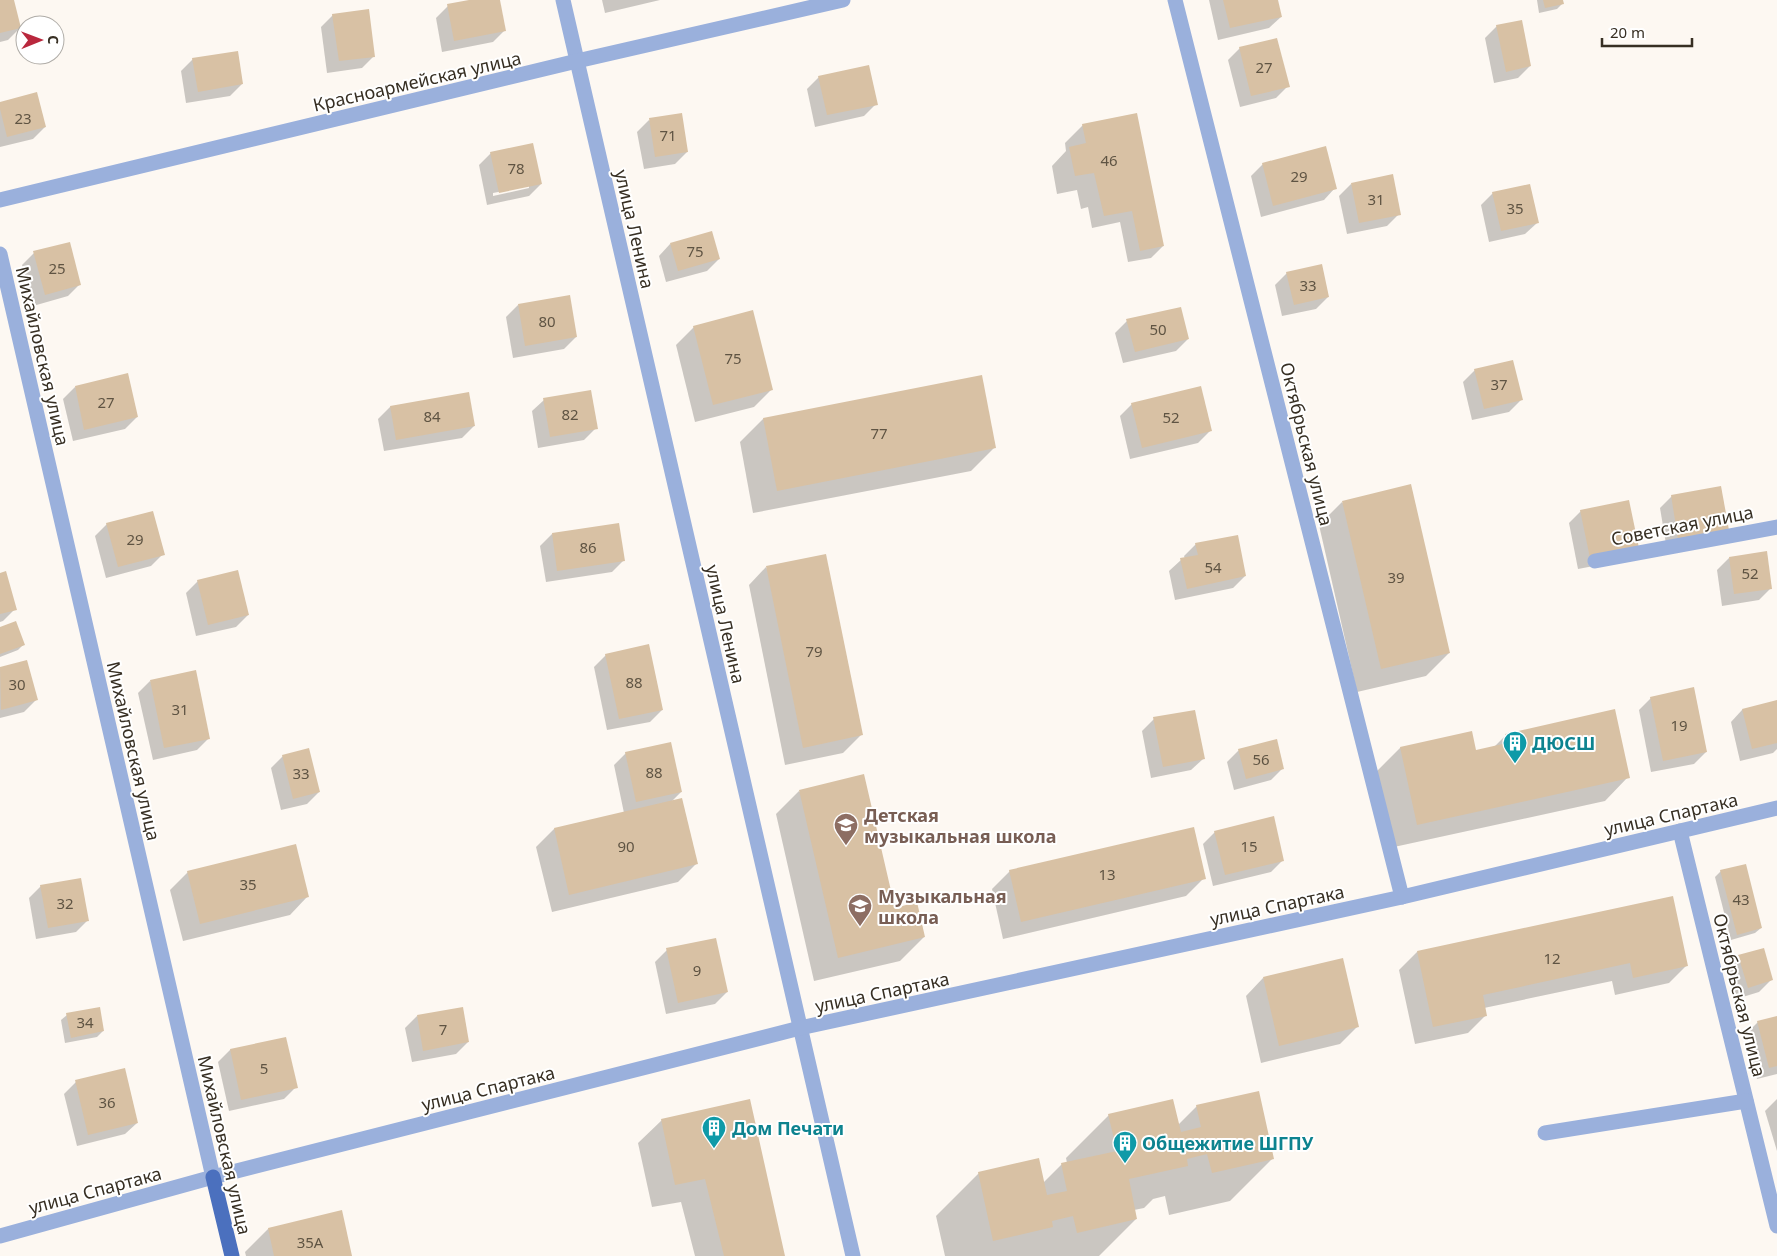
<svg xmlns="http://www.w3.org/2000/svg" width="1777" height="1256" font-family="'Noto Sans',sans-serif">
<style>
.shadow{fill:#0003;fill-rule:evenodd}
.building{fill:#d8c1a4}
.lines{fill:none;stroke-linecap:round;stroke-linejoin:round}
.minor{stroke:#9ab0dc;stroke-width:15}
.major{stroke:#4b70be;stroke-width:15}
.labels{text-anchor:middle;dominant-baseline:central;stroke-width:4;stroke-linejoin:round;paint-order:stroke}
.number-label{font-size:15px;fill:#5f5443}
.street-label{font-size:18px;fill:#372f23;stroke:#fff}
.culture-label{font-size:18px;font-weight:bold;fill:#0d838f;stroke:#fff;text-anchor:start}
.education-label{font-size:18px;font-weight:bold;fill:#785e54;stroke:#fff;text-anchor:start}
</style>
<rect width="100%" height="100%" fill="#fdf8f2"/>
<g class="shadow">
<path d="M0 0H13L20 28 8 40 0 42Z"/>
<path d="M475 0H499L505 30 493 42 442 52 436 18 448 6Z"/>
<path d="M602 0H660L605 13Z"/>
<path d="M1209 0H1277L1281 17 1269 28 1218 40Z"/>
<path d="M1537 0H1562V4L1557 9 1539 13Z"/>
<path d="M333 15 374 56 362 68 327 73 321 27Z"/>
<path d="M1497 26 1530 66 1518 78 1494 83 1485 38Z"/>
<path d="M1240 48 1288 86 1276 98 1240 107 1228 60Z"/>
<path d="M193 59 242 84 230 96 186 103 181 71Z"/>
<path d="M819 77 876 104 864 116 815 127 807 89Z"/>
<path d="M0 103 45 127 33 139 0 147Z"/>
<path d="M649 120 687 152 675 164 644 169 637 132Z"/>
<path d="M1083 125 1163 246 1151 258 1128 262 1120 222 1092 228 1088 207 1081 209 1077 190 1057 194 1052 166 1066 151 1065 143Z"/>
<path d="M491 153 541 184 529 196 487 205 479 165ZM529 186V188L493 196V193Z"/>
<path d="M1263 164 1335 188 1324 200 1261 217 1251 176Z"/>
<path d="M1351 184 1399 214 1387 226 1347 234 1339 196Z"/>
<path d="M1493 193 1537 223 1525 234 1489 242 1481 205Z"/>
<path d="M670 244 719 259 707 271 666 282 659 256Z"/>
<path d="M34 253 80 284 68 296 33 306 22 265Z"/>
<path d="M1287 273 1328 297 1316 309 1282 316 1275 285Z"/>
<path d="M518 305 576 337 564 349 513 358 506 317Z"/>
<path d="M1127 321 1188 339 1176 351 1123 363 1115 333Z"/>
<path d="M694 327 772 389 754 407 695 422 676 345Z"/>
<path d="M1475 370 1521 400 1509 412 1472 420 1463 382Z"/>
<path d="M75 387 137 417 125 429 73 441 63 399Z"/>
<path d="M468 394 474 426 462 438 384 451 378 419 390 407Z"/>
<path d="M544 400 596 428 584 440 538 448 532 411Z"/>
<path d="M1132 404 1210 431 1198 443 1130 459 1120 416Z"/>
<path d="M763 419 995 447 971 471 753 513 740 442Z"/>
<path d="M1672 496 1728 529 1667 550 1660 508Z"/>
<path d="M1342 502 1449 653 1426 676 1357 692 1319 525Z"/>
<path d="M1581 511 1626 560 1578 569 1569 523Z"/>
<path d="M107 524 163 554 151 566 106 578 95 536Z"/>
<path d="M552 534 624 560 612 572 546 582 540 546Z"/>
<path d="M1196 544 1245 576 1233 588 1175 600 1169 571 1181 560 1185 559 1184 556Z"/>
<path d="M1729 558 1771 588 1759 600 1722 606 1717 570Z"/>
<path d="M766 567 861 735 843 753 785 765 749 585Z"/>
<path d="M0 574 15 609 3 621 0 622Z"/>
<path d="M198 581 248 615 236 627 196 636 186 593Z"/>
<path d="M0 628 23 645 18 650 0 657Z"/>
<path d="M606 655 662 710 650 722 607 730 594 667Z"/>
<path d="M26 661 36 700 24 712 0 718V669Z"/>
<path d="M150 681 209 738 197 750 153 760 138 693Z"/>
<path d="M1651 698 1706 752 1694 764 1651 772 1639 710Z"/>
<path d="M1777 707V749L1773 753 1740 761 1731 722 1742 710Z"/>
<path d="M1154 719 1203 759 1191 770 1151 778 1142 731Z"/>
<path d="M1471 732 1475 752 1493 748 1506 735 1628 777 1605 801 1394 847 1377 771 1400 748Z"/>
<path d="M1239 750 1283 768 1271 780 1234 790 1227 762Z"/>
<path d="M626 753 681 792 671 802 696 864 678 882 552 912 536 847 554 829 624 813 614 765Z"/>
<path d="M283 756 319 792 307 804 281 810 271 768Z"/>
<path d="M799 791 894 909 924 937 900 961 814 981 776 814Z"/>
<path d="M1215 832 1283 860 1271 872 1213 886 1203 844Z"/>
<path d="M1010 871 1204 878 1186 896 1003 939 992 889Z"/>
<path d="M1721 871 1761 928 1755 933 1731 940 1715 877Z"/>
<path d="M188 872 307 897 290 915 183 941 170 890Z"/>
<path d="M41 886 88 920 76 932 36 939 29 898Z"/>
<path d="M667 950 727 992 715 1004 666 1014 655 962Z"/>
<path d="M1417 952 1687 965 1669 983 1615 995 1612 981 1484 1008 1486 1015 1468 1033 1415 1044 1399 970Z"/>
<path d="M1739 957 1771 980 1759 992 1736 999 1727 968Z"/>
<path d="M1263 978 1358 1026 1340 1044 1261 1063 1246 996Z"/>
<path d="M67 1015 103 1031 97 1037 65 1043 61 1020Z"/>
<path d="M417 1016 468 1042 456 1054 412 1062 405 1028Z"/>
<path d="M1777 1017V1074L1757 1079 1746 1034 1758 1022Z"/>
<path d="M285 1038 296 1087 284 1099 229 1111 218 1062 230 1050Z"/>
<path d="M76 1082 137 1123 125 1134 77 1146 64 1094Z"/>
<path d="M1777 1099V1151L1765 1111Z"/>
<path d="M1197 1106 1273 1158 1230 1201 1169 1215 1165 1196 1153 1199 1144 1208 1134 1210 1136 1219 1099 1256H945L936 1216 979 1173 1043 1183 1062 1164 1067 1163 1066 1158 1109 1115 1178 1125Z"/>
<path d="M662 1120 784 1256H695L681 1202 652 1207 638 1143Z"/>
<path d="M268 1229 351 1256H246L245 1252Z"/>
</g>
<g class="building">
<path d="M0 0H14L21 28 0 33Z"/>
<path d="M469 0H500L506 31 454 41 447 4Z"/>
<path d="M1223 0H1278L1282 17 1230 28Z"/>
<path d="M1543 0H1563L1564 4 1545 8Z"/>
<path d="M369 9 375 57 339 61 332 14Z"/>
<path d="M1522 20 1531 66 1506 72 1496 25Z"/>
<path d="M1277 38 1290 87 1251 96 1239 47Z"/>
<path d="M238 51 243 84 198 92 192 58Z"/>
<path d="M869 65 878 105 827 115 818 76Z"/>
<path d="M37 92 46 127 7 137 0 109V102Z"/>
<path d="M682 113 688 152 655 157 649 118Z"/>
<path d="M1137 113 1164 246 1140 251 1132 211 1104 216 1094 173 1075 176 1069 147 1086 143 1082 124Z"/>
<path d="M533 143 542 184 499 193 490 152Z"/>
<path d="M1326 146 1337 189 1273 206 1262 163Z"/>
<path d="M1393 174 1401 215 1359 223 1351 183Z"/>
<path d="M1530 184 1539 223 1501 231 1492 192Z"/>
<path d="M712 231 720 259 678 271 670 243Z"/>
<path d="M70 242 81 285 45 295 33 251Z"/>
<path d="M1322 264 1329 297 1294 305 1286 272Z"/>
<path d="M570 295 577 337 525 346 518 304Z"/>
<path d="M1181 307 1189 339 1135 352 1126 319Z"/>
<path d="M753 310 773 390 713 405 693 326Z"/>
<path d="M1513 360 1523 400 1484 409 1474 369Z"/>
<path d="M128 373 138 417 84 430 75 386Z"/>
<path d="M982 375 996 448 777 491 763 418Z"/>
<path d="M1201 386 1212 431 1142 448 1131 403Z"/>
<path d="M591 390 598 429 550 437 543 398Z"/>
<path d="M469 392 475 426 396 440 390 406Z"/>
<path d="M1411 484 1450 653 1381 669 1342 501Z"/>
<path d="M1721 486 1729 530 1678 539 1671 495Z"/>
<path d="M1629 500 1639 548 1590 558 1580 510Z"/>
<path d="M153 511 165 555 118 567 106 523Z"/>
<path d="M619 523 625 561 557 571 552 533Z"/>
<path d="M1238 535 1246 576 1187 589 1180 558 1198 555 1195 543Z"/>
<path d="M1767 551 1772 589 1734 594 1729 557Z"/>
<path d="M826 554 863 735 803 748 766 566Z"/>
<path d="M238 570 249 615 208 625 197 580Z"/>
<path d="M6 571 17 610 0 614V573Z"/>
<path d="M16 621 25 645 0 654V627Z"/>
<path d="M649 644 663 710 619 719 605 654Z"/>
<path d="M27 660 38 700 1 710 0 667Z"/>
<path d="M196 670 210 739 164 748 150 680Z"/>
<path d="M1694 687 1707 752 1663 761 1650 697Z"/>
<path d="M1777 700V743L1752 749 1742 709Z"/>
<path d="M1615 709 1630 778 1417 825 1400 747 1472 731 1476 750 1507 743 1505 734Z"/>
<path d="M1195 710 1205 759 1163 767 1153 717Z"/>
<path d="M1277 739 1284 769 1246 779 1238 749Z"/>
<path d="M671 742 682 792 636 802 625 752Z"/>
<path d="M309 748 320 792 293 799 282 755Z"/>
<path d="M864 774 895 908 917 902 925 937 838 958 799 790Z"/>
<path d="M682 798 698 864 569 895 554 828Z"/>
<path d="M1274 816 1284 861 1225 875 1214 831Z"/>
<path d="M1194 827 1206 879 1021 922 1009 870Z"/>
<path d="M296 844 309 897 200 924 187 871Z"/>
<path d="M1746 864 1762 928 1737 935 1720 870Z"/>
<path d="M81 878 89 921 48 928 40 885Z"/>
<path d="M1673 896 1688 966 1633 978 1630 963 1483 995 1487 1016 1433 1027 1417 951Z"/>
<path d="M716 938 728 992 678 1003 666 948Z"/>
<path d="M1764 948 1773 980 1748 988 1738 955Z"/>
<path d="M1343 958 1359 1027 1279 1046 1263 977Z"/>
<path d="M100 1007 104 1031 71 1038 66 1013Z"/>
<path d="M463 1007 469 1042 423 1051 417 1015Z"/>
<path d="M1777 1016V1066L1769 1068 1757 1021Z"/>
<path d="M286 1037 298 1088 241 1100 230 1049Z"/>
<path d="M125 1068 138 1123 88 1135 75 1080Z"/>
<path d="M1259 1091 1274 1159 1212 1173 1207 1154 1187 1159 1188 1166 1129 1179 1137 1219 1077 1233 1073 1216 1052 1221 1053 1227 993 1241 978 1172 1039 1158 1047 1195 1067 1191 1061 1163 1117 1151 1108 1114 1173 1099 1181 1132 1201 1127 1196 1105Z"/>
<path d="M750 1099 785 1256H724L705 1179 675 1185 661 1119Z"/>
<path d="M342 1210 352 1256H274L268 1228Z"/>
</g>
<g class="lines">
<g class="minor">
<path d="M563 0 853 1256"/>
<path d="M1175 0 1402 897"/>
<path d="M0 200 577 61 843 0"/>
<path d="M0 254 213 1177"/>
<path d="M1595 561 1777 527"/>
<path d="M1680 831 1777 1226"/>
<path d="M1545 1133 1746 1101"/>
<path d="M0 1236 213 1177 800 1028 1402 897 1777 808"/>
</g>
<path class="major" d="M213 1177 232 1256"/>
</g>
<defs>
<symbol id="building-pin" viewBox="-11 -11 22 30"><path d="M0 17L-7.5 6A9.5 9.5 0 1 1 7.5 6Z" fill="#0f9aa8" stroke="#fff"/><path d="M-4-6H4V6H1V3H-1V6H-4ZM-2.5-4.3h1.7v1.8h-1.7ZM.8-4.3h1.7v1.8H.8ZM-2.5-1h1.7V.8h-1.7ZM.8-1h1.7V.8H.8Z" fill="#fff"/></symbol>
<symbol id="school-pin" viewBox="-11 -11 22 30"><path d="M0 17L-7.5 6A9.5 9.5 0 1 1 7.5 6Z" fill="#8d6e63" stroke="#fff"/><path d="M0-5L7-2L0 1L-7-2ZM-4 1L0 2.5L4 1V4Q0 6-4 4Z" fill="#fff"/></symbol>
</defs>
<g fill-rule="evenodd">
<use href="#building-pin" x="1501" y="729" width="28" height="38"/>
<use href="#school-pin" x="832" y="811" width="28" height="38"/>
<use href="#school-pin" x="846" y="892" width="28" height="38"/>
<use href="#building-pin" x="700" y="1114" width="28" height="38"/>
<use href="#building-pin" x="1111" y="1129" width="28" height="38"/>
</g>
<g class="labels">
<g class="number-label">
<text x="1264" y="67">27</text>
<text x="23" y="118">23</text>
<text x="668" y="135">71</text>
<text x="1109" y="160">46</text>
<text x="516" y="168">78</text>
<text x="1299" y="176">29</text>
<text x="1376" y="199">31</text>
<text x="1515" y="208">35</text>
<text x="695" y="251">75</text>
<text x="57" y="268">25</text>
<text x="1308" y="285">33</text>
<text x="547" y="321">80</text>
<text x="1158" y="329">50</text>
<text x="733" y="358">75</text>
<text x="1499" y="384">37</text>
<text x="106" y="402">27</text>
<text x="570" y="414">82</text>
<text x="432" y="416">84</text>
<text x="1171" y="417">52</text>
<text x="879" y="433">77</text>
<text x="135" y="539">29</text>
<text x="588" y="547">86</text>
<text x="1213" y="567">54</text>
<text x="1750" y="573">52</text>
<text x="1396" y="577">39</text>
<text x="814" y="651">79</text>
<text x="634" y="682">88</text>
<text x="17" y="684">30</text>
<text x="180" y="709">31</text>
<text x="1679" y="725">19</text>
<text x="1261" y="759">56</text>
<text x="654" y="772">88</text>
<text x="301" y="773">33</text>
<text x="626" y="846">90</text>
<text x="1249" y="846">15</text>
<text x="1107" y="874">13</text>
<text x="248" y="884">35</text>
<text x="1741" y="899">43</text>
<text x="65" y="903">32</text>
<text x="1552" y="958">12</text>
<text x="697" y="970">9</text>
<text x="85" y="1022">34</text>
<text x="443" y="1029">7</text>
<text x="264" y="1068">5</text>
<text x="107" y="1102">36</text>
<text x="310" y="1242">35А</text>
</g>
<g class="street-label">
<text transform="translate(417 81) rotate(-13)">Красноармейская улица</text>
<text transform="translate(635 229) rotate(77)">улица Ленина</text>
<text transform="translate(43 356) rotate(77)">Михайловская улица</text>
<text transform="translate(1307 444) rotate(76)">Октябрьская улица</text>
<text transform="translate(1682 525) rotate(-11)">Советская улица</text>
<text transform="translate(726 624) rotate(77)">улица Ленина</text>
<text transform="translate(134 751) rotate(77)">Михайловская улица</text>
<text transform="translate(1671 814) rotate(-13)">улица Спартака</text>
<text transform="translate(1277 905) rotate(-12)">улица Спартака</text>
<text transform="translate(882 992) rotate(-12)">улица Спартака</text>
<text transform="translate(1740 995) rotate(76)">Октябрьская улица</text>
<text transform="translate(488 1088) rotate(-14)">улица Спартака</text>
<text transform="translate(225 1145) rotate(77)">Михайловская улица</text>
<text transform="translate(95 1190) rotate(-15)">улица Спартака</text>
</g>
<g class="culture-label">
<text x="1532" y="743">ДЮСШ</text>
<text x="732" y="1128">Дом Печати</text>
<text x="1142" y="1143">Общежитие ШГПУ</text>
</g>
<g class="education-label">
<text x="864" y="815">Детская<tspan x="864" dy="21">музыкальная школа</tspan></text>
<text x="878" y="896">Музыкальная<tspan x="878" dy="21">школа</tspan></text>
</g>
</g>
<g transform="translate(40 40) rotate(89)"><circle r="24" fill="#ffffff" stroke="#afaca7"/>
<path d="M0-4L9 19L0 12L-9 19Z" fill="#b9283d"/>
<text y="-8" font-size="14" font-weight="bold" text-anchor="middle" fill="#372f23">С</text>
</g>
<path d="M1602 38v8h90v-8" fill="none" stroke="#372f23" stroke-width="2.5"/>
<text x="1610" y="38" font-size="15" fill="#372f23" stroke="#ffffff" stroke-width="4" paint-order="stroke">20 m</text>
</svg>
